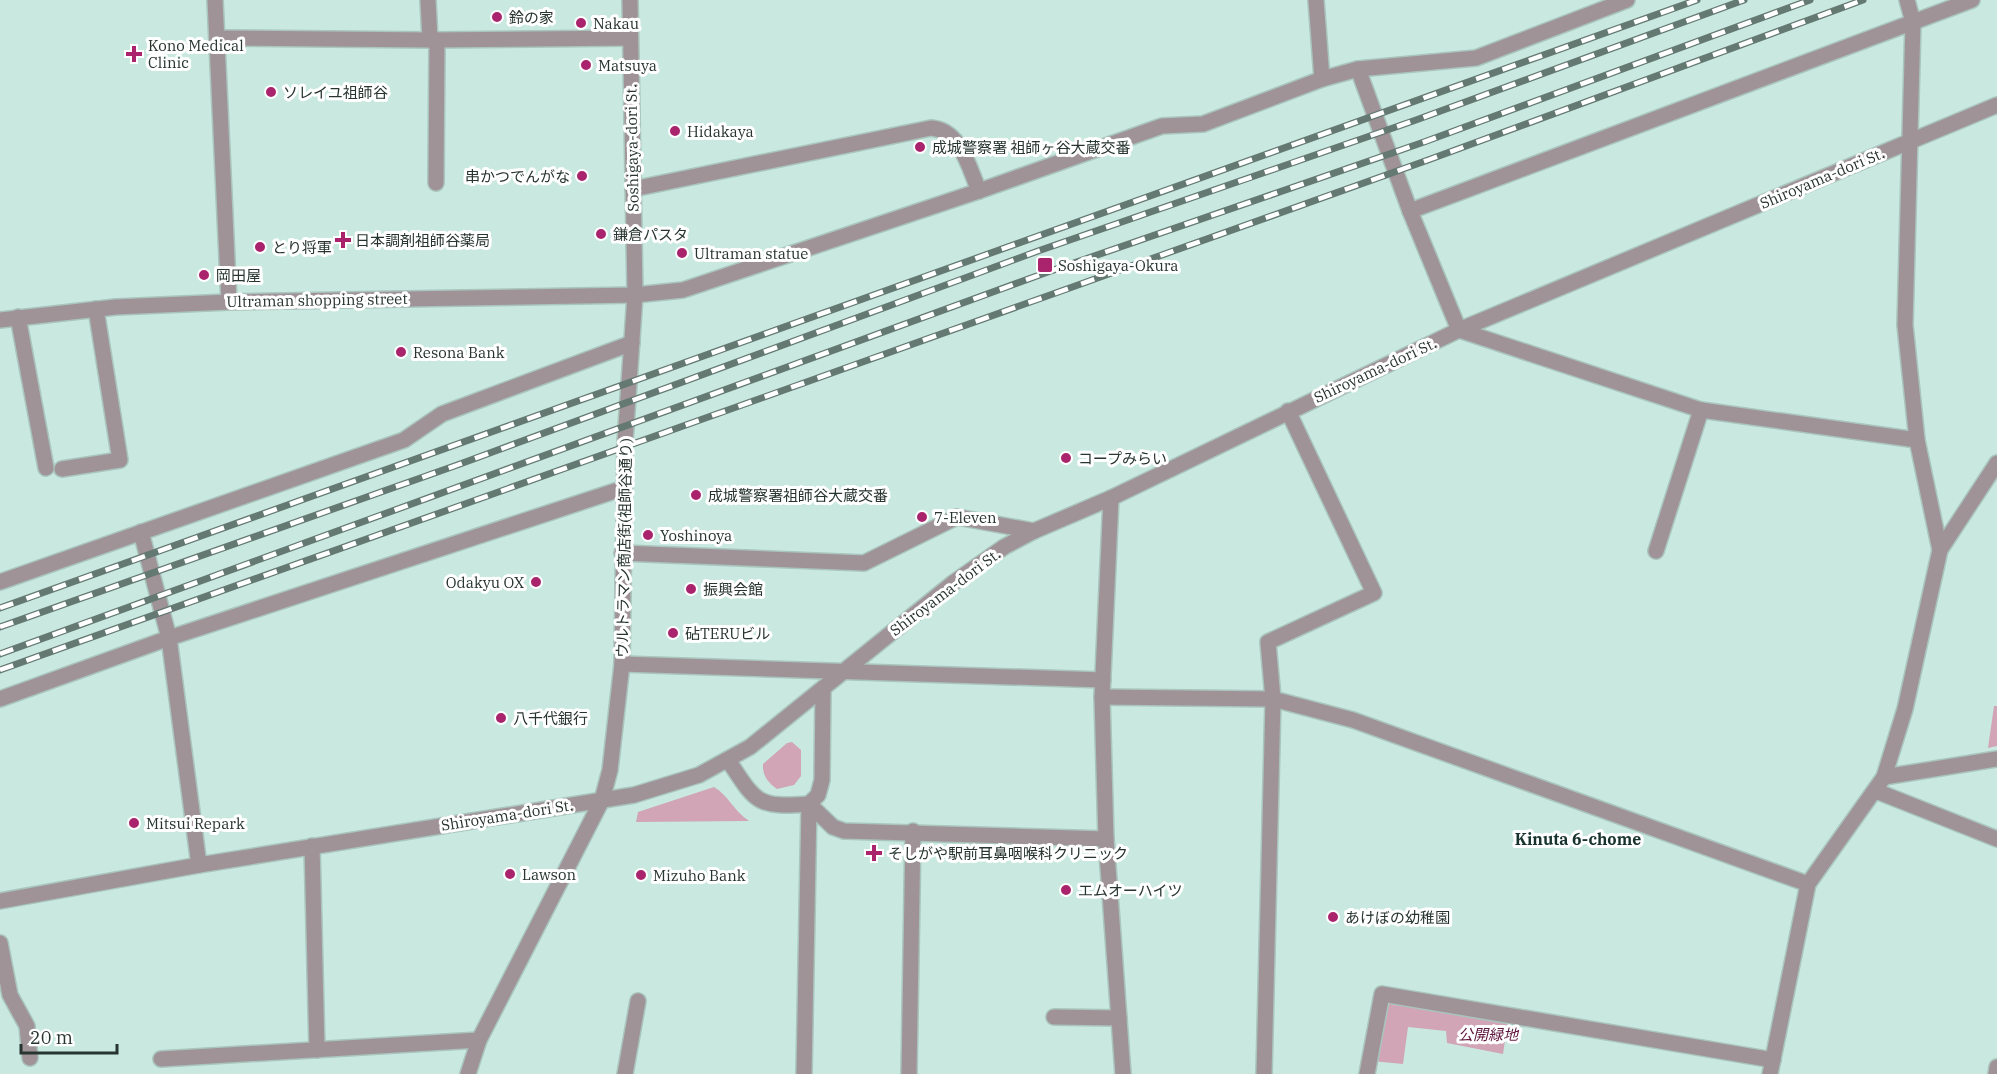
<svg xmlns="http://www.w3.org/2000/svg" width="1997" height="1074" font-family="'IBM Plex Serif','Noto Sans JP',serif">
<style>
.green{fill:#d1a5b6}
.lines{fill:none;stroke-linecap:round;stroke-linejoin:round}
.minor-casing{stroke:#a9c5bd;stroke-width:18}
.minor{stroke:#a09398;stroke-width:15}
.rail-casing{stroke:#657973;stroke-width:7}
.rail{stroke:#fff;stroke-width:4.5;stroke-dasharray:14;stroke-linecap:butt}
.poi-dot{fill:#a9246d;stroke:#fff;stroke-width:2}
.labels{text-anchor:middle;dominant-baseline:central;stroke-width:6;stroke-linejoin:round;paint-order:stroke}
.poi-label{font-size:15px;fill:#273430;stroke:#fff;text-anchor:start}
.street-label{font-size:15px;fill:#273430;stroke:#fff}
.park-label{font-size:15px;font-style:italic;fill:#61163e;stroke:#fff}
.neighbourhood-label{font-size:16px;font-weight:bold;fill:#18332d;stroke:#fff}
</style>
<rect width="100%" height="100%" fill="#c9e9e0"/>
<g class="green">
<path d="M1994 706H1997V746L1988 748Z"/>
<path d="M792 742 801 750V776L794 785 777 789C768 783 762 775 763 764L787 743Z"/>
<path d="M714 787C728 795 733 810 749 821L636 822 638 812Z"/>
<path d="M1384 998 1508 1021 1503 1054 1447 1043 1446 1031 1408 1027 1403 1064 1372 1061Z"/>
</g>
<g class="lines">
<defs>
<g id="minor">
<path d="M215 0 229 302"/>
<path d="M428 0 430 40"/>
<path d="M1316 0 1322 79"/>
<path d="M1907 0 1913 22 1905 325 1917 440 1940 550"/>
<path d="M217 38 430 40 630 38"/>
<path d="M1358 69 1410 211 1459 330 1701 410 1917 440"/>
<path d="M436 183 437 40"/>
<path d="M633 189 931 128C961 130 969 168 979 191"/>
<path d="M1410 211 1972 0"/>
<path d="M18 317 46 468"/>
<path d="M0 320 116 307 229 302 635 295 683 290 979 191 1162 126 1203 124 1322 79 1358 69 1476 58 1627 0"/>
<path d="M62 469 120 460 96 309"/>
<path d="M1111 498 1102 697 1106 839 1123 1074"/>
<path d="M141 532 169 638 199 865"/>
<path d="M1656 551 1701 410"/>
<path d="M622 553 864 563 957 517 1034 531"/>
<path d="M0 582 404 440 442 414 632 343"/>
<path d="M622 664 1103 680"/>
<path d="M1102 697 1273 699 1353 720 1808 884"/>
<path d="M0 699 169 638 624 488"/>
<path d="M728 760C756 802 756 808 809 804L818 795 822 780 823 689"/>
<path d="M1884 777 1997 759"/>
<path d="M1876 791 1997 839"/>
<path d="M809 804 833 827 844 831 1106 839"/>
<path d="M312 846 317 1050"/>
<path d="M0 901 199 865 634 795 699 775 750 747 953 583 1004 547 1034 531 1111 498 1459 330 1997 105"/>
<path d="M0 943 10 995 27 1026 30 1058"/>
<path d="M1054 1017 1119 1018"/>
<path d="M161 1059 479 1040"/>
<path d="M468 1074 479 1040 602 800 610 770 622 664 625 442 635 295 630 0"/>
<path d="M625 1074 638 1001"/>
<path d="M804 1074 809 804"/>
<path d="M909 1074 913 831"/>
<path d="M1264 1074 1273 699 1268 642 1374 593 1288 411"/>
<path d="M1367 1074 1382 994 1773 1060"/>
<path d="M1770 1074 1808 884 1884 777 1905 709 1940 550 1997 463"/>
<path d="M1996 1074 1997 1067"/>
</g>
</defs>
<use href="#minor" class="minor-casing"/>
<use href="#minor" class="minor"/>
<defs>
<g id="rail">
<path d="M0 608 1697 0"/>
<path d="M0 627 460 464 1038 251 1416 120 1744 0"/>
<path d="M0 654 1045 273 1424 142 1810 0"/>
<path d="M0 670 1428 160 1863 0"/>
</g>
</defs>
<use href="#rail" class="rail-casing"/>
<use href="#rail" class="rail"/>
</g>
<g class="poi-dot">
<circle cx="497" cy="17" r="6"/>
<circle cx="581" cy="23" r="6"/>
<path d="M131 45h6v6h6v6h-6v6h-6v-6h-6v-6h6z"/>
<circle cx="586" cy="65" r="6"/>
<circle cx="271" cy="92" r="6"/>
<circle cx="675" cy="131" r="6"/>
<circle cx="920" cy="147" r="6"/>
<circle cx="582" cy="176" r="6"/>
<circle cx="601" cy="234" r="6"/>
<path d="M340 231h6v6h6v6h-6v6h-6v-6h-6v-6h6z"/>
<circle cx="260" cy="247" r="6"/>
<circle cx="682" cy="253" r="6"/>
<rect x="1037" y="257" width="16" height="16" rx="3"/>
<circle cx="204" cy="275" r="6"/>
<circle cx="401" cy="352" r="6"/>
<circle cx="1066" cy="458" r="6"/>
<circle cx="696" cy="495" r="6"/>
<circle cx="922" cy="517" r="6"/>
<circle cx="648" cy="535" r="6"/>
<circle cx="536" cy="582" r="6"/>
<circle cx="691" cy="589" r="6"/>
<circle cx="673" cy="633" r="6"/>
<circle cx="501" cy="718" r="6"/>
<circle cx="134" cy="823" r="6"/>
<path d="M871 844h6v6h6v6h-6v6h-6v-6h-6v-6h6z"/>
<circle cx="510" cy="874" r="6"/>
<circle cx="641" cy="875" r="6"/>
<circle cx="1066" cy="890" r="6"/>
<circle cx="1333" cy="917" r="6"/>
</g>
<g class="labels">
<g class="poi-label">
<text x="509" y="17">鈴の家</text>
<text x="593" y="23">Nakau</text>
<text x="148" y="45">Kono Medical<tspan x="148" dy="17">Clinic</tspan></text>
<text x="598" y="65">Matsuya</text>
<text x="283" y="92">ソレイユ祖師谷</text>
<text x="687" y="131">Hidakaya</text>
<text x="932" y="147">成城警察署 祖師ヶ谷大蔵交番</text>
<text x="570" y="176" text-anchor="end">串かつでんがな</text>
<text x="613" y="234">鎌倉パスタ</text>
<text x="355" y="240">日本調剤祖師谷薬局</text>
<text x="272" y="247">とり将軍</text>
<text x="694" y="253">Ultraman statue</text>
<text x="1058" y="265">Soshigaya-Okura</text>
<text x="216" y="275">岡田屋</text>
<text x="413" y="352">Resona Bank</text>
<text x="1078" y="458">コープみらい</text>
<text x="708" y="495">成城警察署祖師谷大蔵交番</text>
<text x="934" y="517">7-Eleven</text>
<text x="660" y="535">Yoshinoya</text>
<text x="524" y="582" text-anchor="end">Odakyu OX</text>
<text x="703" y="589">振興会館</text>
<text x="685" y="633">砧TERUビル</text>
<text x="513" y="718">八千代銀行</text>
<text x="146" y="823">Mitsui Repark</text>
<text x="888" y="853">そしがや駅前耳鼻咽喉科クリニック</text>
<text x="522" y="874">Lawson</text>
<text x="653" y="875">Mizuho Bank</text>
<text x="1078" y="890">エムオーハイツ</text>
<text x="1345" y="917">あけぼの幼稚園</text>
</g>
<g class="street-label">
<text transform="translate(632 148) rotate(-91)">Soshigaya-dori St.</text>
<text transform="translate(1822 178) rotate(-23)">Shiroyama-dori St.</text>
<text transform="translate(317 300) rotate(-1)">Ultraman shopping street</text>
<text transform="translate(1375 370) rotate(-25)">Shiroyama-dori St.</text>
<text transform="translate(624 548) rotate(-89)">ウルトラマン商店街(祖師谷通り)</text>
<text transform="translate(945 592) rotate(-37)">Shiroyama-dori St.</text>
<text transform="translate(507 815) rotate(-9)">Shiroyama-dori St.</text>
</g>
<g class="park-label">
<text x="1488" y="1034">公開緑地</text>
</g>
<g class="neighbourhood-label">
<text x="1578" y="839">Kinuta 6-chome</text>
</g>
</g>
<path d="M21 1044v9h96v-9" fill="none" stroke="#273430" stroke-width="3"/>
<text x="30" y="1044" font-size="18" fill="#273430" stroke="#ffffff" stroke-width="4.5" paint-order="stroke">20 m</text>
</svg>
